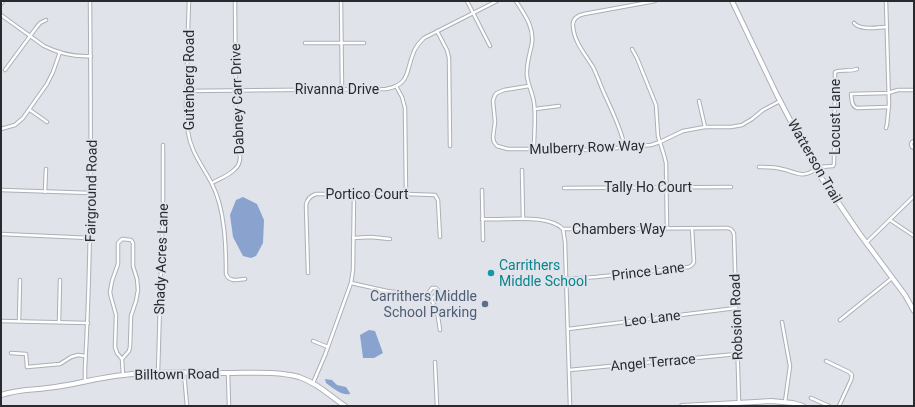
<svg xmlns="http://www.w3.org/2000/svg" width="915" height="407" font-family="Roboto,sans-serif">
<style>
.water{fill:#89a3ce}
.lines{fill:none;stroke-linecap:round;stroke-linejoin:round}
.minor-casing{stroke:#adafb7;stroke-width:4.5}
.secondary-casing{stroke:#adafb7;stroke-width:6}
.minor{stroke:#fff;stroke-width:2.5}
.secondary{stroke:#fff;stroke-width:4}
.culture-dot{fill:#0f9aa8;stroke:#e1e3eb;stroke-width:1.5}
.service-dot{fill:#5c6f8a;stroke:#e1e3eb;stroke-width:1.5}
.labels{text-anchor:middle;dominant-baseline:central;stroke-width:4;stroke-linejoin:round;paint-order:stroke}
.street-label{font-size:14px;fill:#292a2d;stroke:#e1e3eb}
.culture-label{font-size:14px;fill:#0d838f;stroke:#e1e3eb;text-anchor:start}
.service-label{font-size:14px;fill:#4e5e75;stroke:#e1e3eb;text-anchor:end}
</style>
<rect width="100%" height="100%" fill="#e1e3eb"/>
<g class="water">
<path d="M243 197 257 204 264 220 263 243 256 256 251 258 243 256 233 237 230 215 236 200Z"/>
<path d="M369 330 375 331 383 353 374 358H363L360 335Z"/>
<path d="M325 379 332 380 337 385 346 387 350 393V394C342 396 333 388 326 383Z"/>
</g>
<g class="lines">
<defs>
<g id="minor">
<path d="M189 1C188 28 187 56 187 83 186 100 185 116 188 132 191 153 203 166 212 184 225 209 226 246 226 274 229 282 237 280 245 279"/>
<path d="M341 1 342 89"/>
<path d="M467 1 490 46"/>
<path d="M516 1C524 14 534 26 532 43 530 54 526 64 527 76 528 85 533 94 534 103 536 118 534 133 534 148"/>
<path d="M886 1 889 104 887 124 886 128"/>
<path d="M1 4 3 1"/>
<path d="M1 15 44 46C58 53 74 57 91 56"/>
<path d="M854 23C861 31 877 27 887 27"/>
<path d="M437 31 447 50 449 58 450 146"/>
<path d="M305 43H364"/>
<path d="M632 49 637 58 656 105 658 136 664 155 666 163 667 228"/>
<path d="M5 70 36 28 40 23 46 20"/>
<path d="M396 86 402 97 405 108 406 194"/>
<path d="M529 86 504 90 497 93 495 95 493 101 495 122 493 137 494 142 497 146 508 149H574L587 150 606 149 651 145 660 142 683 131 705 127H731L742 125 752 119 763 110 780 101"/>
<path d="M186 91 386 89C410 85 406 71 413 54 415 47 419 43 424 38L497 1"/>
<path d="M699 101 705 127"/>
<path d="M889 107 857 108C851 106 852 99 851 94L888 93 898 90H914"/>
<path d="M535 109 559 106"/>
<path d="M30 110 47 122"/>
<path d="M1 129 15 125 23 118 47 84 53 72 60 52"/>
<path d="M914 141 912 142 911 144 912 147 914 148"/>
<path d="M625 148C621 128 612 111 604 93 600 84 597 75 593 67 585 54 574 42 573 26 572 19 578 15 584 14L655 1"/>
<path d="M759 167C766 167 775 167 782 169 796 172 802 179 816 169"/>
<path d="M816 169 820 167 833 166 834 164 835 72C841 69 850 72 857 69"/>
<path d="M522 170 523 219"/>
<path d="M212 183C219 179 228 176 234 170 244 162 239 151 237 140 236 136 236 132 236 127L235 1"/>
<path d="M564 188 731 187"/>
<path d="M1 190 91 193"/>
<path d="M482 190 483 240"/>
<path d="M45 192 46 169"/>
<path d="M482 219C505 221 547 213 563 229L727 228C731 228 733 231 734 234L739 403"/>
<path d="M890 220 914 236"/>
<path d="M563 229 565 242 570 406"/>
<path d="M1 234 90 238"/>
<path d="M353 238 371 237 390 239"/>
<path d="M866 243 914 196"/>
<path d="M308 273 306 205C307 199 310 196 316 194H406L435 195 438 200 440 237"/>
<path d="M567 279 596 277 689 267 692 265 694 262 692 228"/>
<path d="M351 283 387 291 426 296C438 303 438 318 440 330"/>
<path d="M426 296 432 288H436L438 290V292L431 300"/>
<path d="M840 320 892 278"/>
<path d="M1 321 88 323"/>
<path d="M19 321 20 280"/>
<path d="M59 322 60 280"/>
<path d="M782 322 790 366 785 402"/>
<path d="M568 329 736 308"/>
<path d="M313 341 328 347"/>
<path d="M11 353 26 354 27 367 60 364 71 357 78 355 85 356"/>
<path d="M122 359 117 353 115 347 116 315 111 297 110 292 112 281 118 264V243L122 239 131 240 133 243V266L137 279 138 290 136 301 131 316 130 347 129 351 122 359 123 375"/>
<path d="M826 361 849 372 852 375 851 380 839 406"/>
<path d="M435 362 437 406"/>
<path d="M569 370 737 354"/>
<path d="M158 373 163 201V145"/>
<path d="M184 373 187 406"/>
<path d="M228 373 229 406"/>
<path d="M85 382V368C92 246 91 124 90 1"/>
<path d="M313 383 325 355 351 283 353 270 354 195"/>
<path d="M811 398 829 406"/>
</g>
<g id="secondary">
<path d="M732 1 777 95 818 173 859 233 905 295 914 311"/>
<path d="M1 395C18 389 37 390 55 387 78 384 100 377 124 375 159 371 195 373 230 373 252 373 277 371 299 377 317 383 330 396 345 406"/>
<path d="M682 406 771 401 793 403 803 406"/>
</g>
</defs>
<use href="#minor" class="minor-casing"/>
<use href="#secondary" class="secondary-casing"/>
<use href="#minor" class="minor"/>
<use href="#secondary" class="secondary"/>
</g>
<circle class="culture-dot" cx="491" cy="273" r="4"/>
<circle class="service-dot" cx="485" cy="304" r="4"/>
<g class="labels">
<g class="street-label">
<text transform="translate(189 80) rotate(-90)">Gutenberg Road</text>
<text x="337" y="89">Rivanna Drive</text>
<text transform="translate(237 99) rotate(-92)">Dabney Carr Drive</text>
<text transform="translate(835 117) rotate(-90)">Locust Lane</text>
<text transform="translate(587 147) rotate(-2)">Mulberry Row Way</text>
<text transform="translate(815 161) rotate(60)">Watterson Trail</text>
<text x="648" y="187">Tally Ho Court</text>
<text transform="translate(91 191) rotate(-89)">Fairground Road</text>
<text x="367" y="194">Portico Court</text>
<text x="619" y="229">Chambers Way</text>
<text transform="translate(161 259) rotate(-88)">Shady Acres Lane</text>
<text transform="translate(648 271) rotate(-7)">Prince Lane</text>
<text transform="translate(736 317) rotate(-92)">Robsion Road</text>
<text transform="translate(652 318) rotate(-7)">Leo Lane</text>
<text transform="translate(653 362) rotate(-5)">Angel Terrace</text>
<text transform="translate(177 374) rotate(-1)">Billtown Road</text>
</g>
<g class="culture-label">
<text x="499" y="265">Carrithers<tspan x="499" dy="16">Middle School</tspan></text>
</g>
<g class="service-label">
<text x="477" y="296">Carrithers Middle<tspan x="477" dy="16">School Parking</tspan></text>
</g>
</g>
<rect width="915" height="407" fill="none" stroke="#292a2d" stroke-width="4"/>
</svg>
